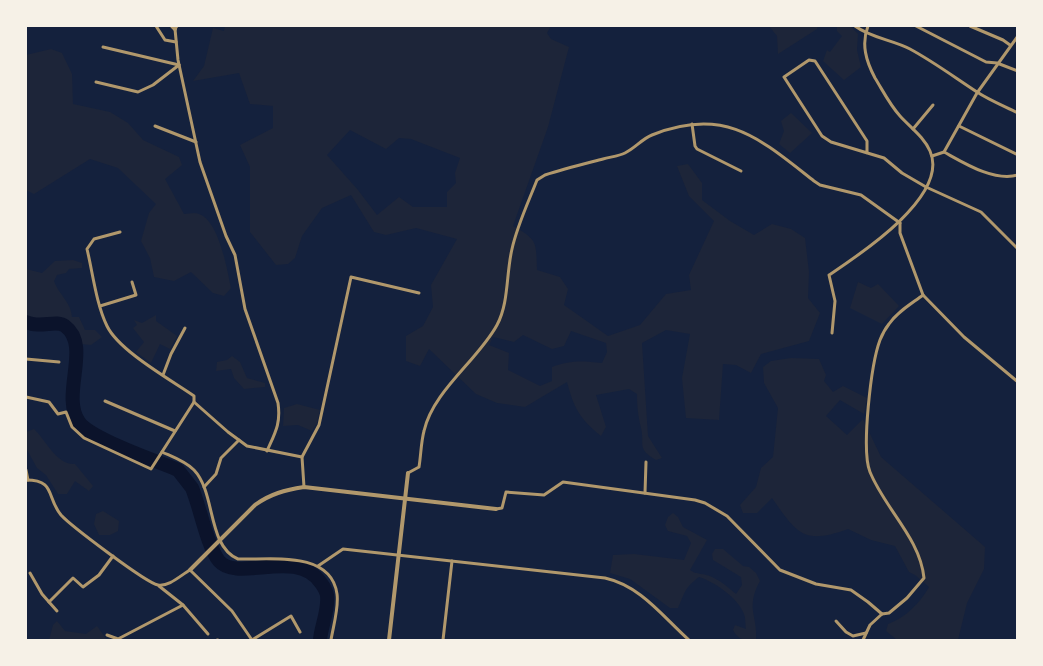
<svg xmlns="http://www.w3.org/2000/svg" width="1043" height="666" font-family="'Source Sans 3',sans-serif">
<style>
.green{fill:#1d2539;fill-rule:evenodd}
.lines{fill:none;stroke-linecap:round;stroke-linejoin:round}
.river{stroke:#0b132b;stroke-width:14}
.minor{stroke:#b1986c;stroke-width:3}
.tertiary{stroke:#b1986c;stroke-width:4}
</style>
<rect width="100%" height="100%" fill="#14213d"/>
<g class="green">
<path d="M225 26H429L434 27 435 26H551L547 33 551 39 569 47 548 127 513 226C538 240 536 242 537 270L560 277 568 289 564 305 608 336 640 325 666 294 691 290 689 275 714 221 689 196 677 166 688 164 702 183V200L730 221 754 235 772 224 791 229 805 238 809 272 808 298 820 313 809 341 761 354 751 373 736 365 723 364 719 420 686 418 682 378 690 334 666 330 642 343 648 436 662 458 656 460C636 448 645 445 641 428 638 415 637 407 637 394L629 389 596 395 606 427 601 436C579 418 574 408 567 382L525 407 497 403 476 394 429 349 420 366 406 361V336L423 326 433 307 431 285 457 239 416 228 386 235 374 232 351 195 322 208 302 236 295 258 288 264 276 265 250 232V167L240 145 273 128V106L250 104 239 73 193 81 204 66 213 28 224 31ZM350 130 386 149 399 138 411 139 460 158 455 173 456 183 447 192V207H413L399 197 377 215 358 190 327 155ZM571 331 606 343 607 352 602 363C583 361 570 360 552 367V381L540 386 508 370 509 353 489 345 493 337 514 342 523 335 552 349 564 346Z"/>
<path d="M769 26H818L817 29 778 54 777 36Z"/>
<path d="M837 26H850L858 34 857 50 861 67 844 80 823 61 827 50 830 52 842 36 837 31Z"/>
<path d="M51 49 62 53 72 74 73 104 110 112 128 123 143 140 179 157 182 165 165 179 184 214C189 214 194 212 199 214 219 221 227 269 231 288L224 296 213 293 191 272 174 281 154 277 150 258 141 241 149 213 156 204 118 168 90 159 34 194 26 190V55Z"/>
<path d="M791 113 812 133 790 153 779 144 784 131 781 121Z"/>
<path d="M73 260 82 263V268L69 269 66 273 57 275 54 281C59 295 71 302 72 317H79L85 330H95L102 337 91 345 80 344 77 332 62 319C50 321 36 325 26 317V269L42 273 55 261Z"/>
<path d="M858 282 871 288 878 284 899 306 882 324 850 308Z"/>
<path d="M156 315V321L177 336 170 349 160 344 151 363 136 352 144 342 133 328 137 325 134 320 142 323Z"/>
<path d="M232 356 240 362 247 378 265 383V387L244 389 234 378 231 369 216 371 217 362 227 360Z"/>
<path d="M791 358 819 359 826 375 824 381 833 392 843 386 867 398 864 414 840 400 826 416 847 435 863 419 881 457 985 547 984 569 967 603 958 640H897L886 631 888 624C905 618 920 603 929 587L915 575 909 572 895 546 871 540 848 529C804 545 797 534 772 498L757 513H743L740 505 756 487 761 468 773 457 778 408 764 383 763 367 771 361Z"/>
<path d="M297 404 320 410 317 423 312 431 298 425 283 426 284 408Z"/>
<path d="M34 429C46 440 56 465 75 464L93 486 89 491 75 481 67 494H58L46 475 37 468 26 448V432Z"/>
<path d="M103 511 119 521 118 531 110 535H99L94 524 96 514Z"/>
<path d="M673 513 678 517 683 527 707 540 690 570C696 575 705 573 712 577 721 581 729 588 736 594L742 585 741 577 713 560 712 554 715 549H723L743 566 749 567 756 573 760 581C745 608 758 616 756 640 745 641 738 640 733 630L735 625 746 629C745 625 746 619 744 614 738 598 715 582 699 577 684 588 685 593 678 608H670L630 579 610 573 613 555 634 554 684 560 691 543 687 536 668 531 665 525 668 517Z"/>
<path d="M57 621 65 631 86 634 97 626 107 640H49L53 625Z"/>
</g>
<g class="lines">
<path class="river" d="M26 322C41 329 56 319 65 326 92 346 60 395 79 422 91 439 157 461 178 470L192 488C200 507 207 546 219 561 238 583 297 547 321 583 324 587 326 590 327 595 329 610 321 626 320 640"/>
<g class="minor">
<path d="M156 26 165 40 176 42"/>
<path d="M177 26 175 29 178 60 200 162 226 236 235 255 245 309 278 403C281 424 275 433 267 451"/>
<path d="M855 26C871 38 893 40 910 49 934 62 954 77 977 92 989 100 1004 106 1018 113"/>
<path d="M916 26 986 62 997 63 1018 71"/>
<path d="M970 26 1003 40 1010 45"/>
<path d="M103 47 179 65"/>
<path d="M96 82 138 92 153 85 179 65"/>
<path d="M692 124 695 146 697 149 741 171"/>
<path d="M155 126 196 142"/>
<path d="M959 126 1018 155"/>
<path d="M913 129 933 105"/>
<path d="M944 152C964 163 994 182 1018 175"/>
<path d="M867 153V141L815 61 809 60 784 77 822 136 831 142 884 158 902 173 926 187 981 212 1018 249"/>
<path d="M932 156 944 152 977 93 1018 36"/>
<path d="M900 223V233L923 295 964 337 1018 382"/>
<path d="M120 232 94 239 87 249C93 274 96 303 107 326 119 351 171 380 194 396V402L228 432 247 446 302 457"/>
<path d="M100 306 136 295 132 282"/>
<path d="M832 333 835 301 829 275C859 255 950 196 930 151 924 137 911 128 900 116 890 105 883 91 875 78 866 61 861 44 868 26"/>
<path d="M26 359 59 362"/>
<path d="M163 375 171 354 185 328"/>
<path d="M26 397 49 402 58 414 66 412 72 427 84 438 151 469 194 402"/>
<path d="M105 401 175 431"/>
<path d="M162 452C173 457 185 461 194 470 216 493 207 546 238 559 270 560 331 550 337 594 339 608 333 627 331 640"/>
<path d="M26 470 28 480"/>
<path d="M408 473 419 467C421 455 421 442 424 431 433 391 478 360 497 325 509 303 506 274 512 249 517 226 528 203 537 180L545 175C564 169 584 164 603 159 610 157 619 156 625 153 635 148 642 139 652 135 725 106 759 138 814 181L820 185 861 195 900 223"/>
<path d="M26 480C56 480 46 497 61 515 70 525 146 583 158 585 169 587 181 575 190 570L232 611 252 640"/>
<path d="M204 487 216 474 221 458 239 440"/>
<path d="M304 487 302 457 319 425 351 277 419 293"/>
<path d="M645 493 646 462"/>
<path d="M496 509 502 508 506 492 544 495 563 482 695 500 705 503 727 516 780 570 816 584 851 590 868 602 882 614"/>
<path d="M318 566 343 549 605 578C641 586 663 617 689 640"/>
<path d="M30 573 42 594 49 602 73 578 83 587 99 575 113 556"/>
<path d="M49 602 57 611"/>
<path d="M183 605 208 634"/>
<path d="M836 621 846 632 853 636 866 633"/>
<path d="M107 635 118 639 183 605 159 586"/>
<path d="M217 640H218"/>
<path d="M252 640 291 616 300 632"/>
<path d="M443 640 452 561"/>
<path d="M863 640 870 625 882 614 889 613 907 598 924 578C920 538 885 509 870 472 861 450 871 364 880 340 882 335 885 329 889 324 897 312 911 304 923 295"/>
</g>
<g class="tertiary">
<path d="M172 26 175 29"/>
<path d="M190 570 255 505C270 494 285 490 304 487L496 509"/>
<path d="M389 640 408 473"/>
</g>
</g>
<rect width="1043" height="666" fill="none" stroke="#f6f1e7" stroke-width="54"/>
</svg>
